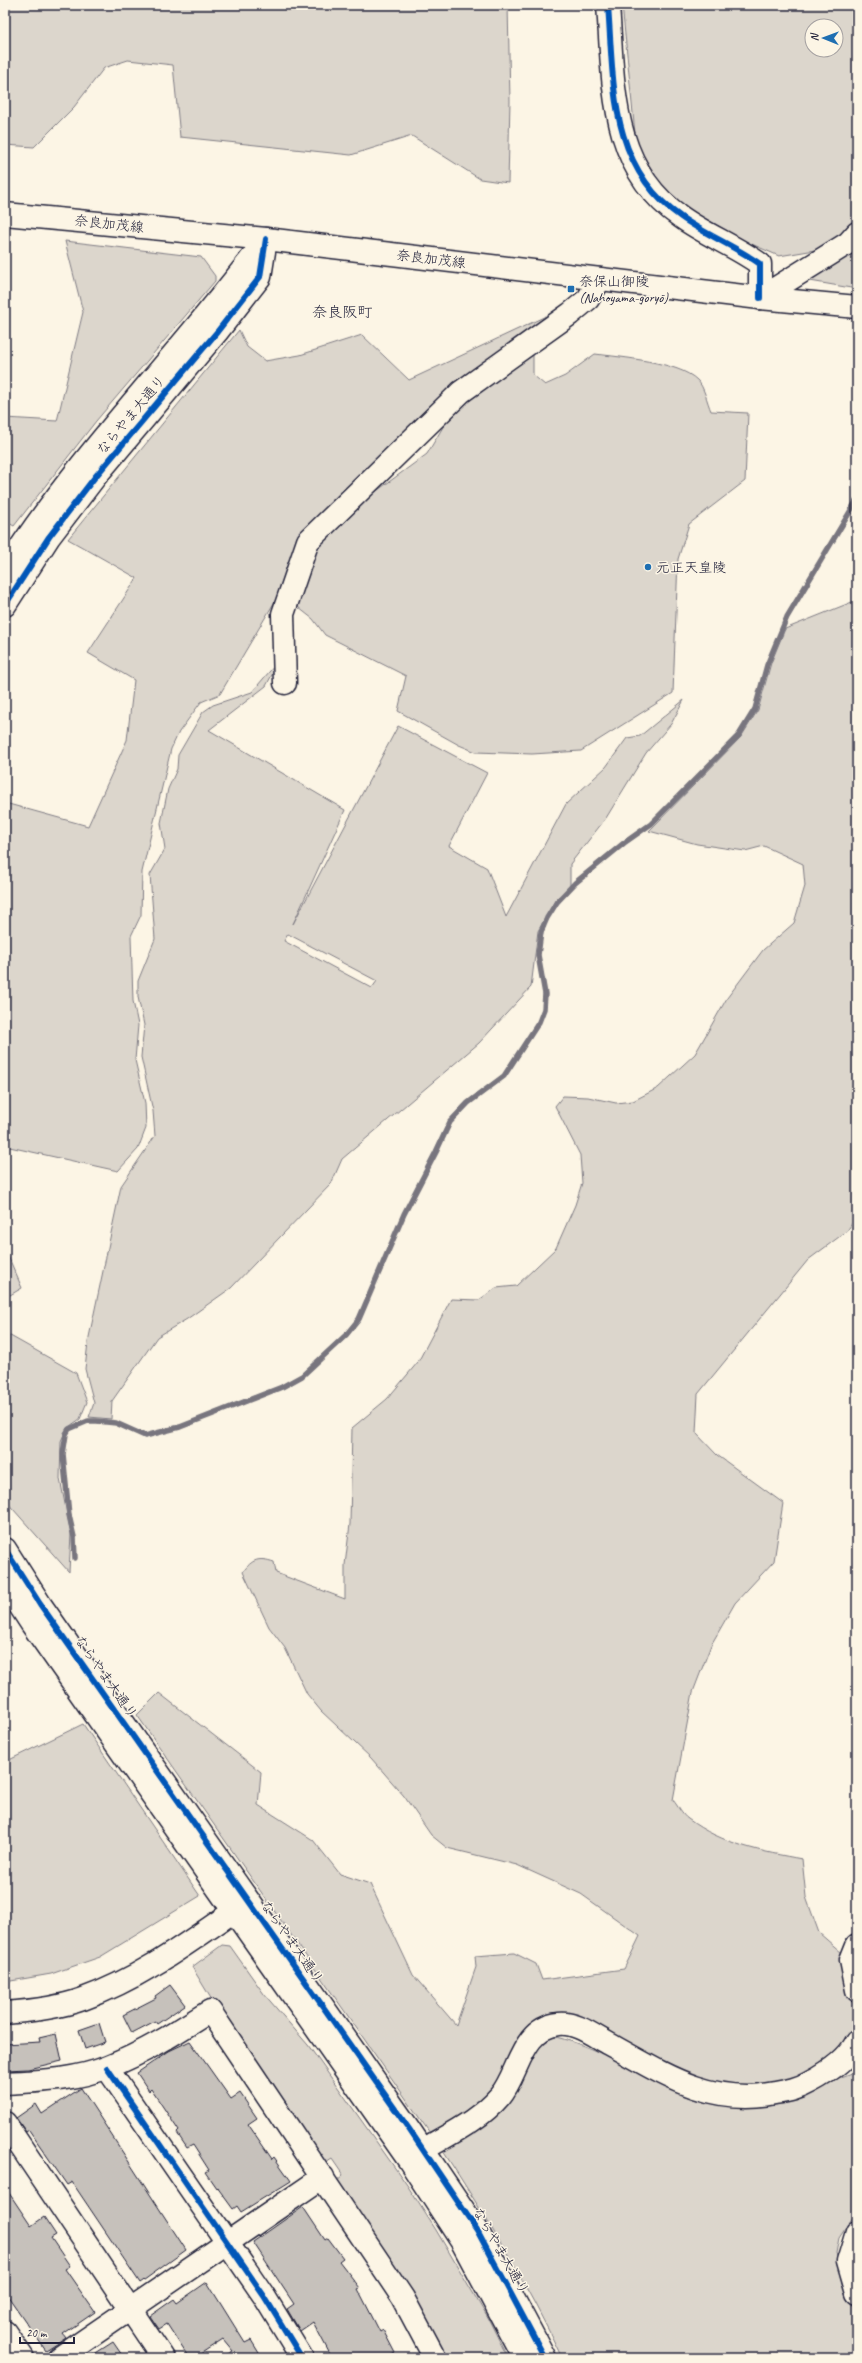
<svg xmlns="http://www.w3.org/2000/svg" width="862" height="2363" font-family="Caveat,'Klee One',sans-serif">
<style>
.green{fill:#dcd6cc;stroke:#7f7c84;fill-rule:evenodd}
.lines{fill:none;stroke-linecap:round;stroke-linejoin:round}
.stream{stroke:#78757e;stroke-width:5.5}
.building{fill:#c6c1bb;stroke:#22223b}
.minor-casing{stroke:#22223b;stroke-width:25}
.major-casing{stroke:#22223b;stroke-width:25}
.minor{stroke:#fcf5e5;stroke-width:22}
.major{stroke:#fcf5e5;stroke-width:22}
.cycleway-casing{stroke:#fcf5e5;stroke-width:8}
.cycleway{stroke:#0057b8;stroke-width:6}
.poi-dot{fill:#1f6fb2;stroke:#fcf5e5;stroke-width:1.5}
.labels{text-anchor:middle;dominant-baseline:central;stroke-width:3;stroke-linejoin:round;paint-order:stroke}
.street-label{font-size:14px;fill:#22223b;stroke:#fcf5e5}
.poi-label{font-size:14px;fill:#22223b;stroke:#fcf5e5;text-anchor:start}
.neighbourhood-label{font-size:15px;fill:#22223b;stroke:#fcf5e5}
</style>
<rect width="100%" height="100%" fill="#fcf5e5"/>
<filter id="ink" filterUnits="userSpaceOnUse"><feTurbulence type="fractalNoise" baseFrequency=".025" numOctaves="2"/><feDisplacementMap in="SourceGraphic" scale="8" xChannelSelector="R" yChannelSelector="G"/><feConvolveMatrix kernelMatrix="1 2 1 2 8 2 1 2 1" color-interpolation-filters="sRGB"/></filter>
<g filter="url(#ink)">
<g class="green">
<path d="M5 5H508L510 101 508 183 480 179 412 136 351 155 180 137 173 65 128 60 104 68 74 107 34 147 5 145Z"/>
<path d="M622 5H857V224L843 238 815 250 779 256 747 242 681 205 664 190 636 143ZM812 26H836V50H812Z"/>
<path d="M65 241 201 257 215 276V281L96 421 14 526 5 521V418L57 421 83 312Z"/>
<path d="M857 244V289L810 281 817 270Z"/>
<path d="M576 302 526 341 409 458 370 482 281 591 220 694 201 702 179 732 171 749 142 872 141 915 131 936 133 1001 138 1025 135 1060 145 1103 146 1128 138 1149 118 1171 5 1146V803L88 826 127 740 134 680 88 653 137 578 68 539 239 330 247 347 265 361 300 355 362 335 409 380Z"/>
<path d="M533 348V375L545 385 565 376 595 354C620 357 679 362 697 380 704 386 707 402 711 411L748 413 745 481 689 524 678 559 673 693 581 751 532 754 476 752 459 745 398 711 406 676 325 635 313 619 299 608 292 595 300 561 367 498 427 454 456 405Z"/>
<path d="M857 600V1216L847 1231 808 1260 698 1394 696 1433 717 1455 783 1503 774 1561 735 1603 711 1645 693 1692 673 1800C678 1806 682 1815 688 1819 721 1844 763 1852 802 1859L806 1897 819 1933 857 1966V2029L855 2041 837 2062 788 2080 757 2088 703 2083 540 2019C509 2036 516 2068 498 2091 482 2111 452 2122 430 2133L137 1715 159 1693 261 1772 258 1805 313 1840 340 1874 370 1884 413 1975 456 2025 476 1967 475 1956 514 1953 536 1964 542 1980 624 1969 640 1936 581 1894 517 1865 447 1848 431 1835 404 1796 371 1758 321 1711 307 1694 285 1648 269 1627 243 1572C252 1559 259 1557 274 1562L276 1573 345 1599V1565L350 1524 352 1428 387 1399 418 1362 451 1299 479 1300 496 1288 516 1286 556 1248 575 1205 582 1183 580 1155 555 1106 563 1096 588 1097 616 1103 633 1101 658 1088 695 1054 727 998 763 950 794 923 805 886 803 864 764 846 745 851 697 844 649 831 741 737 758 710 771 663 785 629Z"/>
<path d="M281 658 266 686 209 730 345 810 293 924 398 726 487 773 449 846 487 868 506 917 566 804 606 767 627 738 640 736 684 700 671 724 646 753 606 818 570 864V887L555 900 538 931 531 987 479 1043 342 1159 331 1184 231 1288 187 1319 157 1337 112 1401 111 1419 89 1417 94 1403 85 1369 88 1342 121 1186 155 1136 153 1111 141 1057 144 1025 138 997V981L155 939 150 875 165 849 161 823 168 789 177 769 178 755 203 712 213 705 252 692ZM288 934 377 981 372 988 284 941Z"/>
<path d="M5 1249 22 1288 5 1298Z"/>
<path d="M5 1333 76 1373 87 1402 80 1419 67 1428 61 1441 60 1479 71 1534 69 1572 5 1500Z"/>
<path d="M83 1724 200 1896 100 1957 51 1974 5 1982V1762Z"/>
<path d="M222 1945 230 1946 264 1994 308 2045 407 2185 436 2230 489 2320 508 2358H445L336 2181 343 2175 332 2159 324 2164 212 2000 192 1967Z"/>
<path d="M551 2036C581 2042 606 2056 633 2069 653 2079 674 2093 696 2100 745 2116 807 2090 852 2073L857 2068V2211L839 2238 836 2253 842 2284 857 2313V2358H562C528 2285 486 2217 443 2151 463 2137 489 2125 506 2106 522 2090 528 2063 536 2042Z"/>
</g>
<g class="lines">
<path class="stream" d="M75 1558 74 1537 69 1515 63 1454 66 1434 69 1429 88 1421H97L116 1423 145 1436 180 1427 282 1387 302 1376 346 1335 359 1319 404 1214 436 1152 450 1122 468 1103 504 1076 539 1022 544 1009 545 994 538 955 541 932 547 918 557 902 575 883 624 843 651 824 739 735 755 709 767 665 787 617 857 500"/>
</g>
<g class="building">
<path d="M170 1985 185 2005 157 2024 155 2021 132 2033 123 2015 156 1998 155 1996Z"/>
<path d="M99 2023 105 2042 85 2049 79 2030Z"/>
<path d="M56 2034 62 2061 28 2069 5 2070V2044L40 2042 39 2038Z"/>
<path d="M190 2041 231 2099 240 2093 257 2118 248 2124 272 2159 274 2157 291 2181 241 2212 237 2206 233 2209 217 2187 216 2188 205 2172 209 2170 193 2145 187 2148 177 2133 179 2131 151 2089 149 2091 137 2073 169 2051Z"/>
<path d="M81 2088 186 2250 140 2283 72 2182 67 2185 29 2130 26 2132 16 2118 36 2104 42 2114Z"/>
<path d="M5 2187 31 2226 44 2217 56 2235 51 2238 70 2266 65 2269 95 2312 63 2334 66 2338 46 2351 5 2292Z"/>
<path d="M303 2207 325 2240 328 2238 343 2258 339 2261 360 2288 358 2289 380 2332 383 2330 395 2353 386 2358H332L313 2322 300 2331 287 2309 294 2304 253 2242Z"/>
<path d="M207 2282 245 2343 251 2340 262 2358H221L233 2351 223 2339 194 2358H189L167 2324 159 2329 150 2316 174 2299 177 2303Z"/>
<path d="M113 2342 124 2358H88Z"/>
</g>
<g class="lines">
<defs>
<g id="minor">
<path d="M608 5C614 84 609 167 681 217 706 235 735 246 760 264V298"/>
<path d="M760 298 848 243 857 233"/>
<path d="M5 571C80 453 180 354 263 243"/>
<path d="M5 605 49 537 95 477 217 332 260 277 266 239"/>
<path d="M285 683 283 614 308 541 461 392 570 314 588 299 600 279"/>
<path d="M5 1549 40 1604 409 2129 477 2230 545 2358"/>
<path d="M5 1583 31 1623 408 2159 462 2242 524 2358"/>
<path d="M857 1945 851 1960 857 1990"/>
<path d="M5 2013C31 2011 58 2008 83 1999 142 1978 193 1939 244 1904"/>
<path d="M107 2068 264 2296 302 2358"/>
<path d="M5 2083C39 2081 76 2080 108 2067 144 2053 177 2032 210 2011L403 2298 435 2358"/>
<path d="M5 2123 163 2358"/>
<path d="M410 2158C440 2138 476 2124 500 2096 519 2074 521 2028 559 2024 576 2022 594 2036 609 2044 663 2074 711 2106 775 2093 788 2091 798 2089 810 2082 827 2073 848 2059 857 2041"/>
<path d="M857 2232 848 2262 857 2293"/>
<path d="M5 2332 23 2358"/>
<path d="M59 2358 323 2177"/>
</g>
<path id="major" d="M5 214 266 239 760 298 857 307"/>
</defs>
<use href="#minor" class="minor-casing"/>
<use href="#major" class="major-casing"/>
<use href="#minor" class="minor"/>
<use href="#major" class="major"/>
<defs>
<g id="cycleway">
<path d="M608 5C614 84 609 167 681 217 706 235 735 246 760 264V298"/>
<path d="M5 605 49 537 95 477 217 332 260 277 266 239"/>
<path d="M5 1549 40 1604 409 2129 477 2230 545 2358"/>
<path d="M107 2068 264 2296 302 2358"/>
</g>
</defs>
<use href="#cycleway" class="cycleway-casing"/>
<use href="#cycleway" class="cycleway"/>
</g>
</g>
<g class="poi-dot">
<rect x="567" y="285" width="8" height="8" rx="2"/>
<circle cx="648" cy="567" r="4"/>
</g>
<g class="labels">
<g class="street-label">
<text transform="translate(109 224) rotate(6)">奈良加茂線</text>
<text transform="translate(431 259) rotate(7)">奈良加茂線</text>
<text transform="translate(131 415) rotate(-50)">ならやま大通り</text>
<text transform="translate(106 1677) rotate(55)">ならやま大通り</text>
<text transform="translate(292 1942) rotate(55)">ならやま大通り</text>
<text transform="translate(501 2251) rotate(60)">ならやま大通り</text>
</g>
<g class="poi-label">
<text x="579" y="281">奈保山御陵<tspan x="579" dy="16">(Nahoyama-goryō)</tspan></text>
<text x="656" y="567">元正天皇陵</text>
</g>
<g class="neighbourhood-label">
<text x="342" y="312">奈良阪町</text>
</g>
</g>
<rect width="862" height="2363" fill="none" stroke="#fcf5e5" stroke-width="20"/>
<rect x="10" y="10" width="842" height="2343" fill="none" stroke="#22223b" stroke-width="1.5" filter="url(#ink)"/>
<g transform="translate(824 38) rotate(271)"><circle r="19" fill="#fcf5e5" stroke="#a5a1a1"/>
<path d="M0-3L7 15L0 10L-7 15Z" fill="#1f6fb2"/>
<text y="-6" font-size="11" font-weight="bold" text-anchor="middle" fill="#22223b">N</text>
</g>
<path d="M20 2337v6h54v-6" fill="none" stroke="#22223b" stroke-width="2"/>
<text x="26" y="2337" font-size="12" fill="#22223b" stroke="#fcf5e5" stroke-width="3" paint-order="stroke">20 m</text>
</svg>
